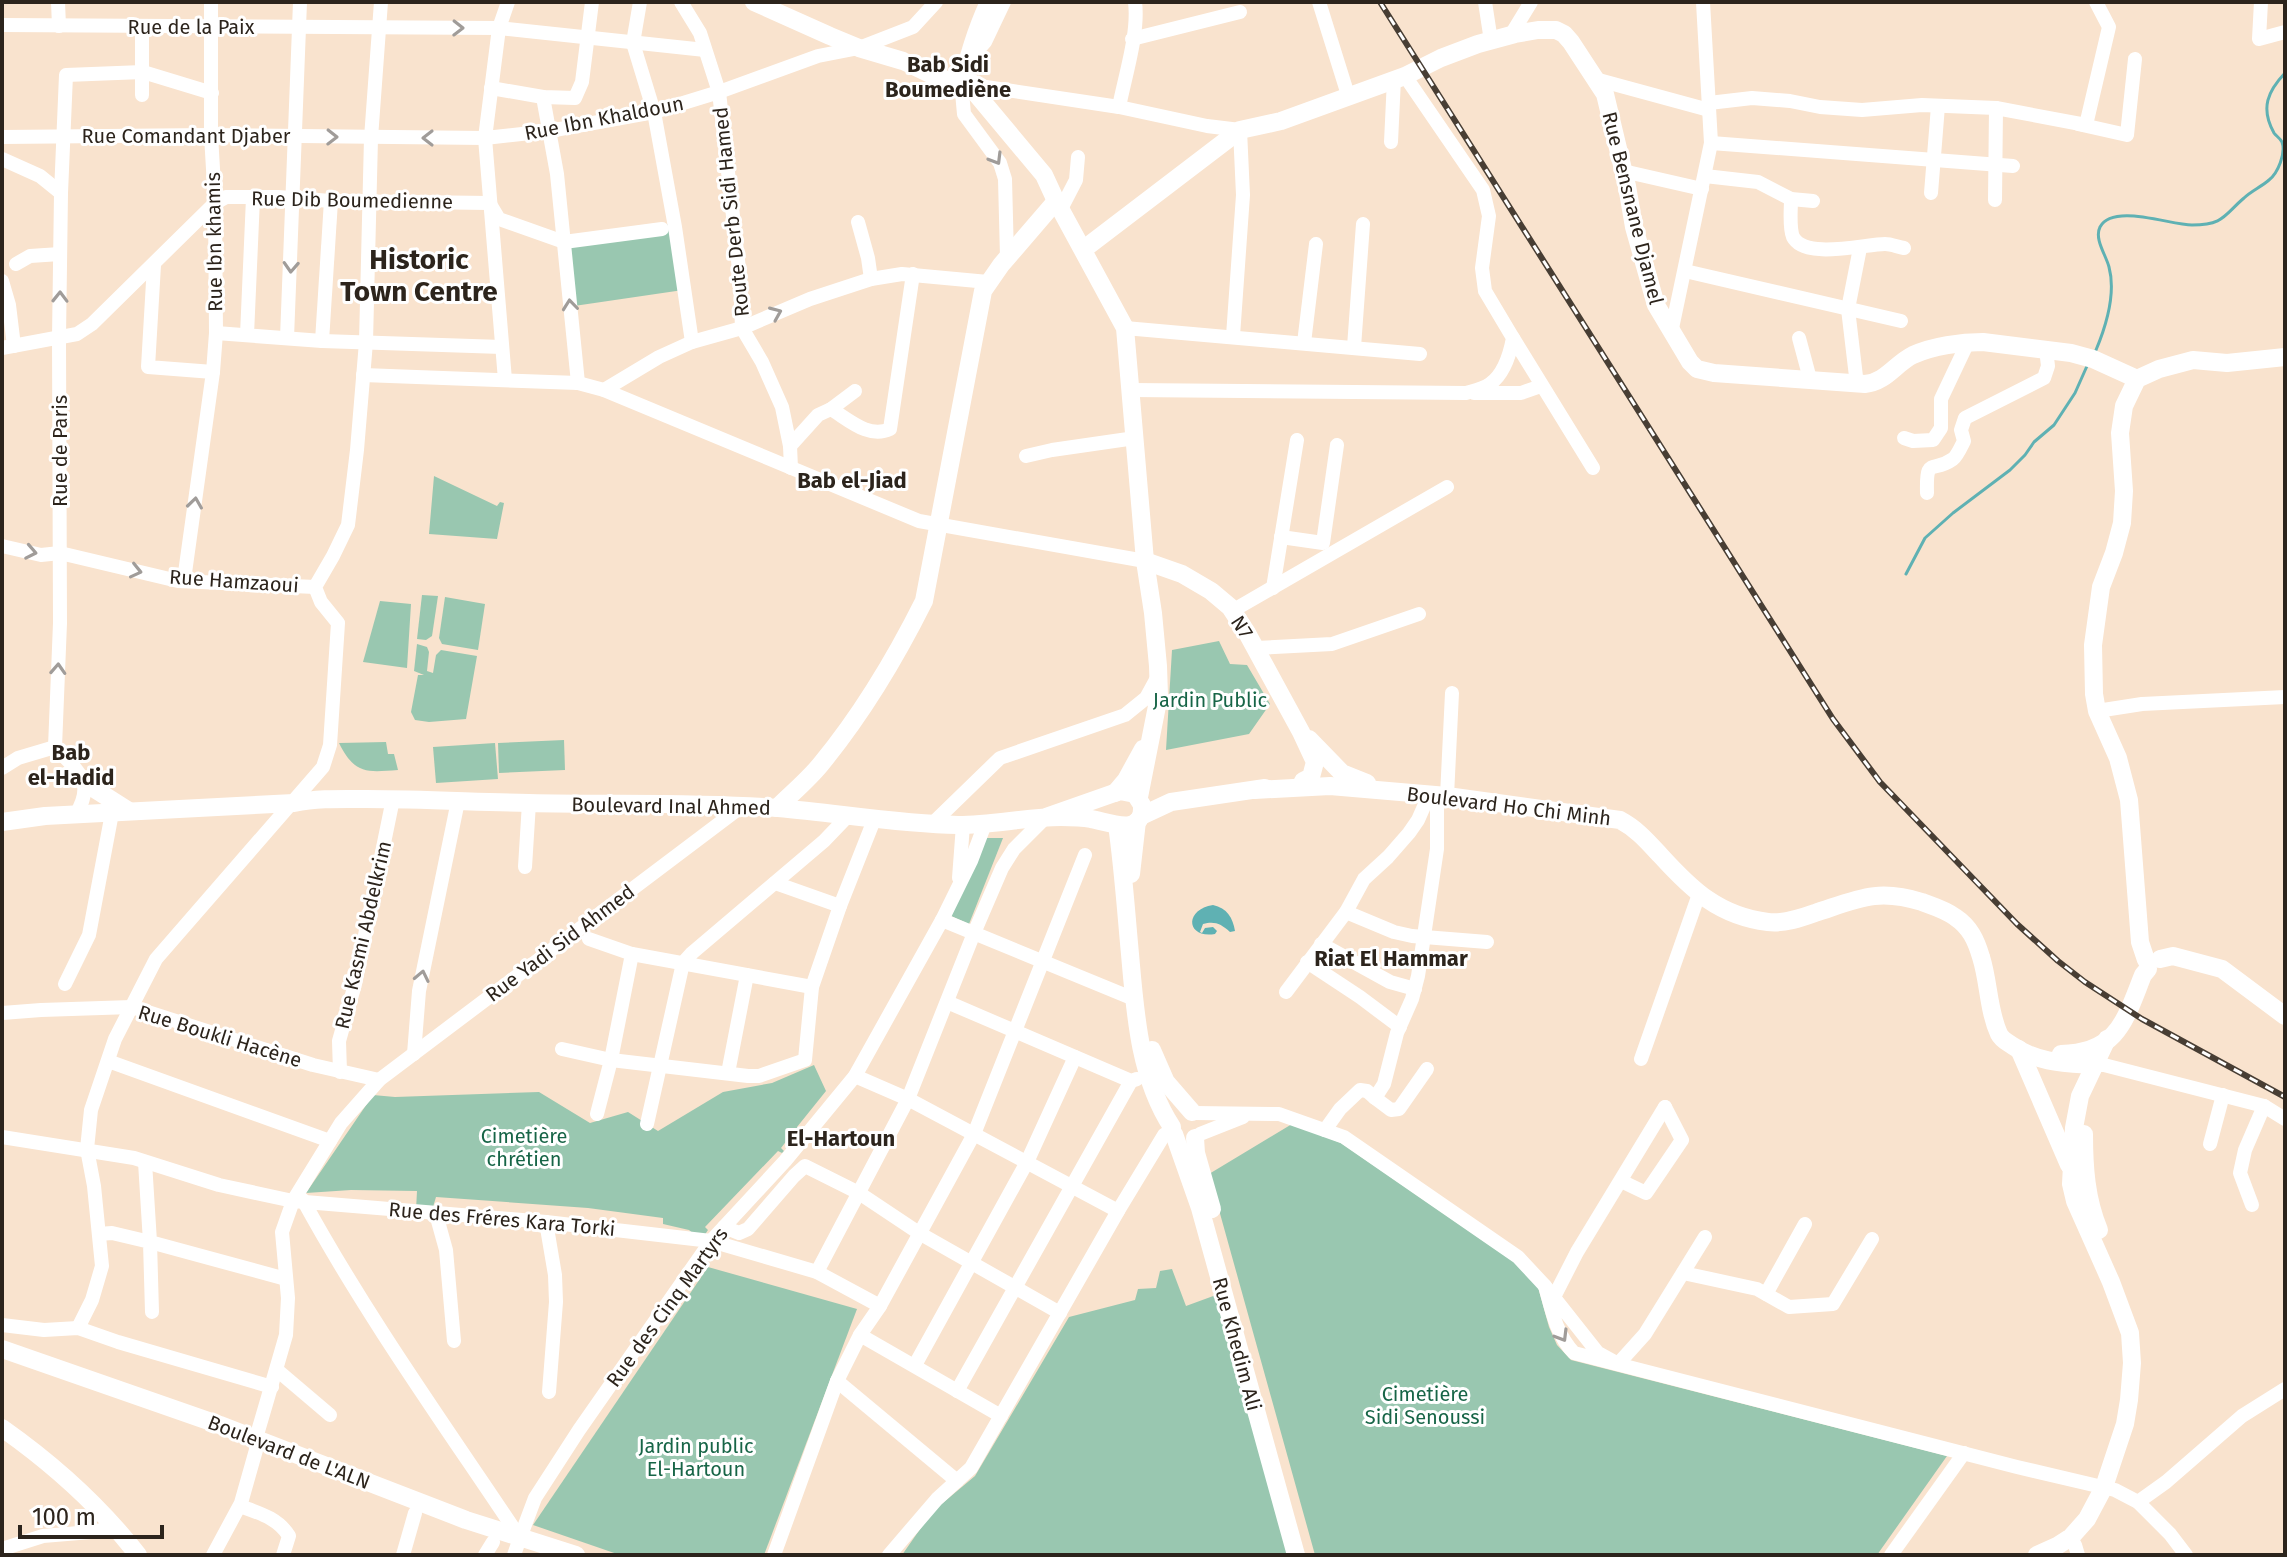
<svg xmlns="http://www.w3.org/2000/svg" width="2287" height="1557" font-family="'Fira Sans',sans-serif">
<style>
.green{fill:#99c7b0}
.water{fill:#5fb1b3}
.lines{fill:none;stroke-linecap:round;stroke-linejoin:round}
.stream{stroke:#5fb1b3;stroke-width:3}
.minor{stroke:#fff;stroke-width:14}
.major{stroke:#fff;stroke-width:18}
.rail-casing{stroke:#483e34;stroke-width:6}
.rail{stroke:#fff;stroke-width:3;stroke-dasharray:9;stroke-linecap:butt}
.oneway{stroke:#a09c99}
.labels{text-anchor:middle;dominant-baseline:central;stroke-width:6;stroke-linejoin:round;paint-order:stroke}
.street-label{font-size:20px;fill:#2c241c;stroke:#fff}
.park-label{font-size:20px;fill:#176547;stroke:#fff}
.neighbourhood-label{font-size:22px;font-weight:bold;fill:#2c241c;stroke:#fff}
.district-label{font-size:28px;font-weight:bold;fill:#2c241c;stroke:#fff}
</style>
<rect width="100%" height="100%" fill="#f9e3ce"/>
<g class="green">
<path d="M673 224 683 290 574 306 565 238Z"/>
<path d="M434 476 497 506 500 502 504 503 497 539 429 534Z"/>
<path d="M422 595 438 596 432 636 426 640 417 639Z"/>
<path d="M445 597 485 604 478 650 442 644 439 638Z"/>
<path d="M380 601 411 604 407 668 363 662Z"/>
<path d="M1219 641 1230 664 1247 665 1270 704 1249 734 1166 750 1172 650Z"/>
<path d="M417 644 427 647 429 652 427 671 433 673 436 655 441 650 477 656 466 719 429 722 415 720 411 712 418 675H424L414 671Z"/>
<path d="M564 740 565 770 499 773 498 743Z"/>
<path d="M386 742 388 754H394L398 770C367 772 355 775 339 743Z"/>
<path d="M495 743 498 779 436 783 433 747Z"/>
<path d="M982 838H1003L969 924 951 916Z"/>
<path d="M814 1065 826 1091 797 1127 804 1132 799 1140 791 1135 781 1148 784 1151 782 1153 778 1151 705 1227 708 1230 704 1236 695 1235 689 1230 663 1224V1218L588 1208 436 1197 433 1207 416 1210 417 1191 351 1190 306 1193 373 1095 395 1097 539 1092 590 1123 628 1112 658 1131 723 1092 772 1083Z"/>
<path d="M1292 1124 1341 1143 1514 1262 1538 1287 1549 1327 1557 1345 1571 1360 1947 1456 1877 1555H1315L1209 1174Z"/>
<path d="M708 1267 857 1309 764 1555H620L533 1525Z"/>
<path d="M1172 1269 1186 1306 1216 1295 1288 1555H902L932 1512 975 1476 1069 1317 1135 1300 1138 1289 1156 1288 1160 1271Z"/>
</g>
<path class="water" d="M1213 905C1227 908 1233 918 1235 931L1230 932C1221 924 1215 921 1203 924L1200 932 1202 933 1205 928 1213 927 1217 931 1215 934C1187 939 1183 910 1213 905Z"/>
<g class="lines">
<g class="stream">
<path d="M2096 350C2106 326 2116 293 2109 267 2106 255 2094 239 2100 227 2113 203 2170 225 2192 225 2224 225 2224 215 2244 198 2251 191 2261 187 2269 180 2278 173 2286 153 2282 142 2280 138 2276 136 2274 133 2260 108 2268 91 2285 73"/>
<path d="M1906 574 1925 538 1953 513 2010 470 2025 455 2034 442 2054 425 2075 393 2087 366"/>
</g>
<g class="minor">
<path d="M58 2 59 26"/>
<path d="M640 2 633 43 654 112 675 227 692 342"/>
<path d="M681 2 700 33 719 92 740 278 742 328 762 362 782 407 790 446 791 468"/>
<path d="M1319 2 1348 95"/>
<path d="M1485 2 1491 41"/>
<path d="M2261 2 2259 39 2285 32"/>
<path d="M2 25 499 28 705 50"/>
<path d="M1511 35 1531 2"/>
<path d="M1132 39 1240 12"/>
<path d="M971 58 985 42 1004 2"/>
<path d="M1595 79 1709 110"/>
<path d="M973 85 1119 107 1207 126 1240 130 1243 195 1233 336"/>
<path d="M491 88 543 97 575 98 582 82 592 2"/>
<path d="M962 92 964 114 1000 163 1005 179 1007 257"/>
<path d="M142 95V27"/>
<path d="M543 97 557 174 578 383"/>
<path d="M1709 103 1752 98 1790 101 1820 107 1862 110 1922 105 1996 108 2086 125 2109 27 2096 2"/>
<path d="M1119 107C1125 76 1139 33 1135 2"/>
<path d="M2078 124 2127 135 2135 59"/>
<path d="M2 137 211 135 485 138 549 131 654 112 719 92 818 56 859 48 913 27 936 2"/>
<path d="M1391 142 1394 79"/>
<path d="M1711 143 2013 166"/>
<path d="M2 159 40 176 61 193"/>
<path d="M1623 171 1702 189"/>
<path d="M1705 176 1758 182 1791 199 1813 201"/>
<path d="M1931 193 1938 106"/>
<path d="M1791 199C1791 210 1789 227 1793 237 1805 260 1865 244 1885 244 1891 244 1898 247 1904 248"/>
<path d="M1995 200 1996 108"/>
<path d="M490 204 499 219 564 242 662 229"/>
<path d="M1061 209 1076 180 1078 157"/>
<path d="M858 222 868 258 871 279"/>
<path d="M16 264 30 256 60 254"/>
<path d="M154 265 148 367 213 372"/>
<path d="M1685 271 1901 321"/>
<path d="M2 281 9 305 14 346"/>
<path d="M1125 328 1420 354"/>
<path d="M216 333 322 341 502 347"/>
<path d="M1671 333 1711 143 1703 2"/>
<path d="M247 335 253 198"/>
<path d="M287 338 300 2"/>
<path d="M1513 338 1593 468"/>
<path d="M1799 338 1810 379"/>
<path d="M322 341 331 201"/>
<path d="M1304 343 1316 244"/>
<path d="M1354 347 1363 224"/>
<path d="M2 348 77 334 92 324 215 203 226 197H278L331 201 490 203"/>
<path d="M363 375 578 383 604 390 919 521 1145 561"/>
<path d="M505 380 485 138 499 28 508 2"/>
<path d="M1857 385 1848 309 1860 248"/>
<path d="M604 390 659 357 692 342 742 328 810 299 871 279 902 274 988 282"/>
<path d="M1131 390 1466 393C1473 391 1484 389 1490 384 1504 374 1510 354 1513 338L1485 291 1482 268 1489 216 1483 190 1405 76"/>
<path d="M1474 393H1521L1541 386"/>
<path d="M831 409C849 420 869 439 890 429L913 274"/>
<path d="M1904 438 1913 441 1933 440 1941 428V399L1968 342"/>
<path d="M790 446 818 415 831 409 855 391"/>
<path d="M1026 456 1052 450 1135 438"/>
<path d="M1927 493C1926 455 1932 474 1953 459 1957 456 1961 447 1964 441L1961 430 1965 418 2044 378 2048 366 2046 349"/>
<path d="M1281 537 1323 543 1337 445"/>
<path d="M2 546 41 555 60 553 178 581 315 587"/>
<path d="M184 580 213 372 216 333 215 203 211 135V2"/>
<path d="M1273 588 1297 440"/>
<path d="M1232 611 1447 487"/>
<path d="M1256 648 1332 644 1419 614"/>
<path d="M2097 711 2142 704 2285 697"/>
<path d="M2 768 18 758 55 747"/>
<path d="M1447 796 1452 693"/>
<path d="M76 814C96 781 77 771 55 747L60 623 59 338 61 193 66 75 143 72 212 93"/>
<path d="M932 824 1000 758 1125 715 1146 698 1158 676"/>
<path d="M525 867 529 803"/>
<path d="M959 878 963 825"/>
<path d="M775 883 840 906"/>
<path d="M1346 912 1394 932 1412 936 1487 942"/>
<path d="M942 920 1134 999"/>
<path d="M589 939 632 954 812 987"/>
<path d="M1321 944 1390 982 1415 989"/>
<path d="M1307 962 1360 997 1400 1027"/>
<path d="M65 984 89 935 112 813"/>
<path d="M1286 992 1346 912 1364 879 1388 857 1409 833 1418 820 1429 795"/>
<path d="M947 1002 1131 1081 1137 1079"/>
<path d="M2 1013 41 1010 132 1007 313 1065 379 1080"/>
<path d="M562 1049 611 1060 748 1076H759L805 1060 812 987 840 906 874 820"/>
<path d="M414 1054 419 991 458 801"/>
<path d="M1641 1059 1699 894"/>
<path d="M108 1061 330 1141"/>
<path d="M2094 1065H2104L2264 1106 2285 1119"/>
<path d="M340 1072 339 1041 355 984 393 799"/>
<path d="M728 1073 747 975"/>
<path d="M855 1076 908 1099 1118 1211"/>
<path d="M1375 1098 1391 1110 1399 1109 1427 1069"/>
<path d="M1194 1113 1279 1114 1344 1137 1518 1257 1545 1286"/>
<path d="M597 1114 611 1060 632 954"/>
<path d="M647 1124 683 963 692 953 824 841 847 817"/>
<path d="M1325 1130 1340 1109 1360 1090 1367 1091 1375 1098 1384 1084 1397 1033 1412 999 1418 976 1437 849V795"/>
<path d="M1200 1134 1243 1117"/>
<path d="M2 1137 134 1158 219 1185 293 1201 546 1222 711 1241 817 1272 880 1306"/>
<path d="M2210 1144 2223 1095"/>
<path d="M145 1162 150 1242 286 1279"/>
<path d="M1621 1181 1646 1193 1682 1140 1665 1107"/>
<path d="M303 1200C367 1317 446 1427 520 1538L514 1555"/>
<path d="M2252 1205 2240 1173 2245 1150 2264 1106"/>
<path d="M436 1214 446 1250 454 1341"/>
<path d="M546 1222 555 1275 556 1302 549 1392"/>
<path d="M724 1227 739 1233 748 1229 794 1176 805 1166 859 1193 919 1233 1060 1313"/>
<path d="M99 1234 112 1233 150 1242 152 1312"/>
<path d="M817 1272 908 1099 974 933 1002 868 1014 849 1046 817"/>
<path d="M1683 1273 1757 1289 1789 1307 1833 1304 1872 1239"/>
<path d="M1766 1294 1805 1224"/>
<path d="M1554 1297 1577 1252 1665 1107"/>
<path d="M2 1325 44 1330 78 1328 118 1342 272 1387"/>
<path d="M78 1328 92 1300 102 1266 94 1186 87 1149 91 1110 115 1039 156 959 323 767 330 745 338 623 321 602 315 587 333 556 348 525 357 450 366 342 371 138 381 2"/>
<path d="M860 1335 1001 1416"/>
<path d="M1618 1364 1598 1353 1545 1286C1552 1311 1556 1334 1574 1353L2017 1467 2115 1490 2138 1502 2170 1534 2186 1555"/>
<path d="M1618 1364 1645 1334 1705 1237"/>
<path d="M915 1365 1027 1162 1075 1057"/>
<path d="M277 1370 330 1415"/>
<path d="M837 1381 957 1481"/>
<path d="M957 1391 1131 1081"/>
<path d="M2138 1502 2166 1482 2242 1416 2285 1389"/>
<path d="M240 1506C259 1513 278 1518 289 1536L283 1555"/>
<path d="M520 1538 535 1498 579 1430 711 1241 785 1161 855 1076 942 920 971 861 985 824"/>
<path d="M2075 1545 2078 1555"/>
<path d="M2 1549 43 1536 91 1532 115 1527"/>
<path d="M213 1555 241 1503 256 1450V1438L266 1404 286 1335 288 1298 282 1232 293 1201 341 1123 379 1080 741 807"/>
<path d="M403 1555 415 1513"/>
<path d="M485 1555 493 1542"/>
<path d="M774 1555 837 1381 860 1335 880 1306 974 1134 1085 855"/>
<path d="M889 1555 937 1499 971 1468 1118 1211 1164 1135 1172 1130"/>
<path d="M1891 1555 1964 1453"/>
</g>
<g class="major">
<path d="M754 2 830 36 859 48 903 61 930 74 961 85"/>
<path d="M964 81 972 83 973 90 1044 175 1056 201 1125 328 1145 561 1153 613 1158 666 1159 696 1139 797"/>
<path d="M960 89C968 59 975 32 989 2"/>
<path d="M1084 249 1240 130 1281 121 1405 76 1441 58 1478 44 1515 34 1538 30H1556L1564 34 1571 42 1605 94 1627 186 1634 227 1656 305 1690 362 1697 369 1714 373 1865 384C1886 382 1895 364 1913 355 1933 346 1961 342 1983 342L2071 353 2093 359 2137 379"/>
<path d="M1145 561 1182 574 1211 591 1230 607 1247 633 1301 732 1315 762 1311 777 1303 781"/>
<path d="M1309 739 1342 773 1367 783"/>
<path d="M85 783 129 811"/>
<path d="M1254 790 1330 786 1447 796 1620 820C1637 829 1648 842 1661 856 1692 890 1719 916 1768 922 1783 924 1801 918 1815 913 1858 899 1877 888 1922 902 1933 906 1946 910 1955 917 1970 927 1976 940 1981 957 1989 982 1988 1010 1999 1034 2002 1040 2007 1042 2013 1046 2038 1063 2065 1063 2094 1065"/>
<path d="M1115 793 1126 780 1143 749"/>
<path d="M777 808C791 794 808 780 821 764 862 714 895 659 924 601L983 291 1001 265 1056 201"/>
<path d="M1141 816 1171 802 1265 788"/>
<path d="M2 822 45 816 294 803C318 798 342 799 366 799 421 799 475 802 529 803 612 805 696 802 778 808 838 813 897 824 958 825 993 825 1027 817 1061 817 1071 817 1081 817 1091 819 1109 822 1144 838 1142 805L1135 794 1120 791 1046 817"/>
<path d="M1117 825C1123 867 1126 911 1130 954 1135 1011 1139 1077 1172 1127"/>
<path d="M1131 874 1137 821"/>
<path d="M2160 959 2173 956 2222 969 2285 1016"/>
<path d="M2146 960 2140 942 2129 800 2118 758 2097 711 2094 694 2093 645 2101 587 2114 553 2122 523 2124 491 2120 433 2124 406 2137 379 2159 369 2193 360 2227 363 2285 357"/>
<path d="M2019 1049 2069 1165"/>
<path d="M1152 1050 1166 1082 1192 1112"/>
<path d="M2061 1054C2118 1053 2125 1020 2143 975L2148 969"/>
<path d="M1174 1134 1200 1208 1296 1555"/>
<path d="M2084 1134C2084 1167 2086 1199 2099 1230"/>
<path d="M1195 1138 1196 1153 1212 1209"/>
<path d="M2 1349 220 1425 466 1520 576 1555"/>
<path d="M2 1428C53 1464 100 1506 138 1555"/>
<path d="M2037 1555 2057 1546 2071 1537 2087 1519 2104 1487 2125 1424 2129 1400 2132 1363 2130 1333 2111 1282 2075 1201 2071 1184 2074 1128 2080 1096 2107 1039"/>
</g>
<defs>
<path id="rail" d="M1380 2 1833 719 1880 782 2017 924 2058 961 2085 982 2142 1019 2285 1097"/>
</defs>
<use href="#rail" class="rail-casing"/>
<use href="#rail" class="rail"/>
</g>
<defs><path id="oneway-chevron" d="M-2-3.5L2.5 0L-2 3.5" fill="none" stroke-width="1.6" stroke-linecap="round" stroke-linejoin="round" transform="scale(2)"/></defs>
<g class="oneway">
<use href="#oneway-chevron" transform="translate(458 28) rotate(1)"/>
<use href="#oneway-chevron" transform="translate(332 137) rotate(1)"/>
<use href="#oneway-chevron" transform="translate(428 138) rotate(-180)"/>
<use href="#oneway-chevron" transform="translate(996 159) rotate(59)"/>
<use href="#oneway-chevron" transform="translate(291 267) rotate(93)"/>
<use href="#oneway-chevron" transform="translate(60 297) rotate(-89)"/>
<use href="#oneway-chevron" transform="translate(570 305) rotate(-96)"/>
<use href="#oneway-chevron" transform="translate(776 313) rotate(-23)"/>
<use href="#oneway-chevron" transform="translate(195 503) rotate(-82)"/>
<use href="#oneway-chevron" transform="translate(31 552) rotate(11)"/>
<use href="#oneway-chevron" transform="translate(136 571) rotate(13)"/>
<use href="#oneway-chevron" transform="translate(58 669) rotate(-87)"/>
<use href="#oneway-chevron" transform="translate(422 976) rotate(-78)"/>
<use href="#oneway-chevron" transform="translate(1562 1336) rotate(59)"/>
</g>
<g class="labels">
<g class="street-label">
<text x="191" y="27">Rue de la Paix</text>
<text transform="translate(604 118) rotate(-11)">Rue Ibn Khaldoun</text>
<text x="186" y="136">Rue Comandant Djaber</text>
<text transform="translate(352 200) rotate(1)">Rue Dib Boumedienne</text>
<text transform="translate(1633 208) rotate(76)">Rue Bensnane Djamel</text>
<text transform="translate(731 212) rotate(-96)">Route Derb Sidi Hamed</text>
<text transform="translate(214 242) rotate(-91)">Rue Ibn khamis</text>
<text transform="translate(60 451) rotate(-90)">Rue de Paris</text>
<text transform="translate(234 581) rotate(4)">Rue Hamzaoui</text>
<text transform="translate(1242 627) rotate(57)">N7</text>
<text transform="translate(671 806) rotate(1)">Boulevard Inal Ahmed</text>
<text transform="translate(1509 806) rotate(7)">Boulevard Ho Chi Minh</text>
<text transform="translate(363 935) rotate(-77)">Rue Kasmi Abdelkrim</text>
<text transform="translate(560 943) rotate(-37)">Rue Yadi Sid Ahmed</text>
<text transform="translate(220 1036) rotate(17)">Rue Boukli Hacène</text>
<text transform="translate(502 1219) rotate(5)">Rue des Fréres Kara Torki</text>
<text transform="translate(667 1307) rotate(-54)">Rue des Cinq Martyrs</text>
<text transform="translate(1237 1344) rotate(75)">Rue Khedim Ali</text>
<text transform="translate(289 1452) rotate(21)">Boulevard de L'ALN</text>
</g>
<g class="park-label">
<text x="1210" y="700">Jardin Public</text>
<text x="524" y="1136">Cimetière<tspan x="524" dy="23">chrétien</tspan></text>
<text x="1425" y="1394">Cimetière<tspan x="1425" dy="23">Sidi Senoussi</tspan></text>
<text x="696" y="1446">Jardin public<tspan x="696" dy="23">El-Hartoun</tspan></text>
</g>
<g class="neighbourhood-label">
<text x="948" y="64">Bab Sidi<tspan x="948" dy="25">Boumediène</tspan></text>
<text x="852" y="480">Bab el-Jiad</text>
<text x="71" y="752">Bab<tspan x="71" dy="25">el-Hadid</tspan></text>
<text x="1391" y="958">Riat El Hammar</text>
<text x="841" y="1138">El-Hartoun</text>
</g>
<g class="district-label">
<text x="419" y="259">Historic<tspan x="419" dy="32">Town Centre</tspan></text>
</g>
</g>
<rect width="2287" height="1557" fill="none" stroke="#2c241c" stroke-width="8"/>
<path d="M20 1525v12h142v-12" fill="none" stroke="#2c241c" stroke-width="4"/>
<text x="32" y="1525" font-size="24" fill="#2c241c" stroke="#ffffff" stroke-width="6" paint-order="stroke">100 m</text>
</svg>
